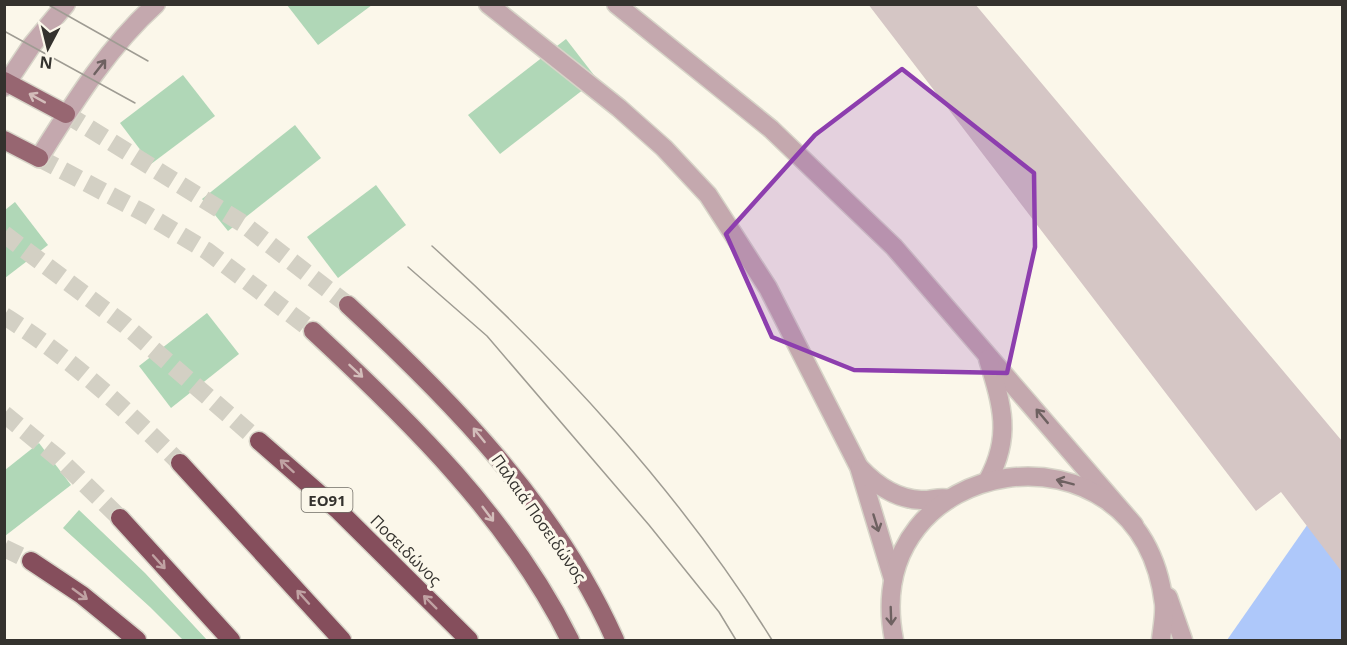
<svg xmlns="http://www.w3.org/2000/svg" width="1347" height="645" font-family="'Open Sans',sans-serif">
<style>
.green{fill:#b0d7b7}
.water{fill:#aec8fa}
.building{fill:#d5c6c5}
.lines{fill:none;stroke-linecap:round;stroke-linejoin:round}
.primary-tunnel{stroke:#d3d0c4;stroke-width:18;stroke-dasharray:18 9;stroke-linecap:butt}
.highway-tunnel{stroke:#d3d0c4;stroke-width:18;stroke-dasharray:18 9;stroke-linecap:butt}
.street-casing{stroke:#d7d4c8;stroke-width:21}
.primary-casing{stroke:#d7d4c8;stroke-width:21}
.highway-casing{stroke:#d7d4c8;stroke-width:21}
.street{stroke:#c4a8ae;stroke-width:18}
.primary{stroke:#976671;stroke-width:18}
.highway{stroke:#854e5c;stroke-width:18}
.tram{stroke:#9f9c93;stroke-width:1.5}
.oneway{stroke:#6e6161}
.oneway2{stroke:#d3bdba}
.oneway3{stroke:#c0a2a3}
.marked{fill:#8d3eae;fill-opacity:0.2;stroke:#8d3eae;stroke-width:4.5;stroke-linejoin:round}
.labels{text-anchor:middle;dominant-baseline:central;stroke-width:6;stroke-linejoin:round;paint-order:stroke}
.shield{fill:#fbf7ea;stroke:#706d66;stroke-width:1.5}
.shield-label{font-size:15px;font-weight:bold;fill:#34322e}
.street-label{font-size:16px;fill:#34322e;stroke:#fbf7ea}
</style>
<rect width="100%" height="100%" fill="#fbf7ea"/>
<g class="green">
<path d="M287 5H372L318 45Z"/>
<path d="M566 39 597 79 500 154 468 115Z"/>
<path d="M183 75 215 116 151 164 120 123Z"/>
<path d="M295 125 321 158 228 231 202 199Z"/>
<path d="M376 185 406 225 338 278 307 237Z"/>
<path d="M15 202 48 245 5 278V210Z"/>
<path d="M207 313 239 354 171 408 139 366Z"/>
<path d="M39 443 71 485 5 536V470Z"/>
<path d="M79 510 145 573 207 640H183L150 607 63 528Z"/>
</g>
<path class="water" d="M1342 475V640H1227Z"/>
<path class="building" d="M868 4H975L1342 441V572L1281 492 1256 511Z"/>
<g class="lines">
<g class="primary-tunnel">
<path d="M66 114 242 223 348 305"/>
<path d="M39 158 144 213 207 251 313 331"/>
</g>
<g class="highway-tunnel">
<path d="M4 234 125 325 259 441"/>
<path d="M4 316C70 357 125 409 180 463"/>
<path d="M4 414 58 458 120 518"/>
<path d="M4 548 31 561"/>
</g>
<defs>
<g id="street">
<path d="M488 4 619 108 664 148 708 195 768 288 859 467 893 579"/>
<path d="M616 4 771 129 894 247 1134 525"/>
<path d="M4 87 32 45 66 4"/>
<path d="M39 158C73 104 108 47 156 4"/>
<path d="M860 468C877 486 896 499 921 500 930 501 940 496 949 499"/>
<path d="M988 480C1012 436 1002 405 988 359"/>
<path d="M1168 597 1183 640"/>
<path d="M894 640C857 452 1141 408 1164 604 1165 616 1162 629 1161 640"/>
</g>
<g id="primary">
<path d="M4 81 66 114"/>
<path d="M4 140 39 158"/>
<path d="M348 305C453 402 556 507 615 640"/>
<path d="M313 331C411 422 510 519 570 640"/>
</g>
<g id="highway">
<path d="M259 441 339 511 469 640"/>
<path d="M180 463 342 640"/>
<path d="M120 518 231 640"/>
<path d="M31 561 82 595 137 640"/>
</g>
</defs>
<use href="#street" class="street-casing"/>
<use href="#primary" class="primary-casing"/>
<use href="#highway" class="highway-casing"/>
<use href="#street" class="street"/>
<use href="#primary" class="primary"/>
<use href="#highway" class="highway"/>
<g class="tram">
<path d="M47 4 148 61"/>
<path d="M4 31 135 103"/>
<path d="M432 246C558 360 683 496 772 640"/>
<path d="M408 267 487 336 649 525 719 612 736 640"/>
</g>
</g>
<defs><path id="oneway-shaft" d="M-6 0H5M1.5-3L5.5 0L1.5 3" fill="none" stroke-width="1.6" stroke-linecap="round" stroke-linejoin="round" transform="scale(1.5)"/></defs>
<g class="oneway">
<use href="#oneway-shaft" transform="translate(100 67) rotate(-52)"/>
<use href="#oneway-shaft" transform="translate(1042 416) rotate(-130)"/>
<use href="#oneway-shaft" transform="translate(1065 482) rotate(-165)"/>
<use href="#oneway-shaft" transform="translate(876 523) rotate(73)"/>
<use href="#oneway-shaft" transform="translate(891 616) rotate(88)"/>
</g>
<g class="oneway2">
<use href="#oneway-shaft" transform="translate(37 98) rotate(-151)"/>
<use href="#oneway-shaft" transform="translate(356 371) rotate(43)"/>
<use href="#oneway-shaft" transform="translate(479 435) rotate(-129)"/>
<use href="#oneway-shaft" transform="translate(488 514) rotate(53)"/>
</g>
<g class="oneway3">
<use href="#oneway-shaft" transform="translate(287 466) rotate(-138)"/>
<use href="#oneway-shaft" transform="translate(159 562) rotate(48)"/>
<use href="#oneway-shaft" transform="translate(80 594) rotate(36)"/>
<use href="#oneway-shaft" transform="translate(303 597) rotate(-132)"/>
<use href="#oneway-shaft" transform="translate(430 602) rotate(-135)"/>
</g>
<path class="marked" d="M902 69 1034 173 1035 247 1007 373 854 370 772 337 726 234 815 135Z"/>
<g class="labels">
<rect class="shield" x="301.5" y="488" width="51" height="24" rx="4.5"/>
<g class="shield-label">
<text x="327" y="500">ΕΟ91</text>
</g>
<g class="street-label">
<text transform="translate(539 518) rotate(55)">Παλαιά Ποσειδώνος</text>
<text transform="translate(406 550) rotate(45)">Ποσειδώνος</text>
</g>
</g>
<rect width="1347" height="645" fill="none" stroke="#34322e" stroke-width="12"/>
<g transform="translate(48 48) rotate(187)" stroke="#fbf7ea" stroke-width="4.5" paint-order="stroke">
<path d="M0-4.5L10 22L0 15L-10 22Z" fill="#34322e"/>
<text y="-9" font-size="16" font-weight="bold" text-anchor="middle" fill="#34322e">N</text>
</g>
</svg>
